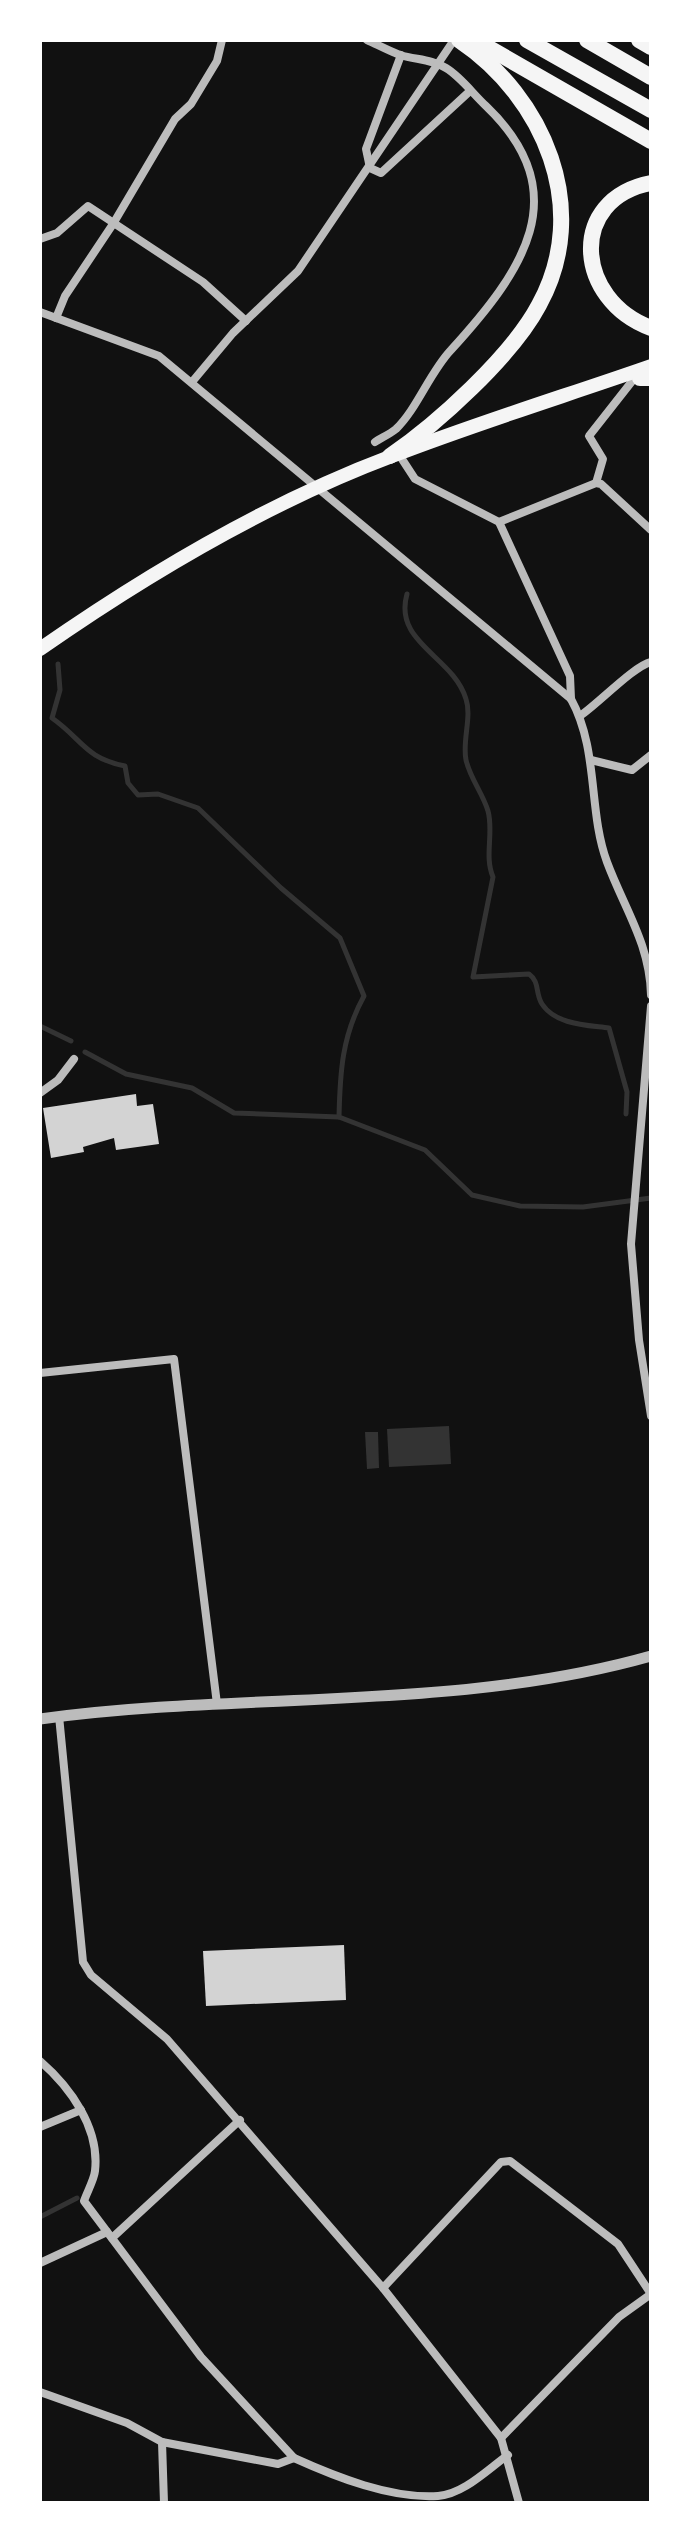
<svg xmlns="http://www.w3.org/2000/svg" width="691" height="2543" font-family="Cabin,sans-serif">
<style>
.water{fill:#333}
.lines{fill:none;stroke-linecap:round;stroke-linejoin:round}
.stream{stroke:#333;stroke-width:5}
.building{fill:#d3d3d3}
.minor{stroke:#bcbcbc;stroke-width:8}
.tertiary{stroke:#bcbcbc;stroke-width:11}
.trunk{stroke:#f5f5f5;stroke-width:14}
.motorway{stroke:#f5f5f5;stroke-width:16}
</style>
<rect width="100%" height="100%" fill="#111"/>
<g class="water">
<path d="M449 1426 451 1464 389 1467 387 1429Z"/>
<path d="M365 1432H378L379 1468 367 1469Z"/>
</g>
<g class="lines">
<g class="stream">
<path d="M407 594C393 643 453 656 466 699 472 717 462 741 466 760 470 778 483 794 488 811 494 832 484 856 493 877L473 977 529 974C540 982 535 993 542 1004 556 1025 587 1025 609 1028L627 1092 626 1114"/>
<path d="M58 664 60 690 52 718C83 740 85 758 125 766L128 783 138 795 158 794 198 808 281 888 340 938 364 996C342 1036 340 1072 339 1117L425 1150 472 1195 520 1206 583 1207 651 1198"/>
<path d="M40 1026 71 1041"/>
<path d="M85 1052 126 1074 192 1088 234 1113 339 1117"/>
<path d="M40 2217 77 2198"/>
</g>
</g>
<g class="building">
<path d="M136 1094 137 1106 153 1104 159 1144 116 1150 114 1138 83 1147 84 1152 51 1158 43 1108Z"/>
<path d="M344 1945 346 2000 206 2006 203 1951Z"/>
</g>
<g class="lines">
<g class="minor">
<path d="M367 40C378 45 389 51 400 55 417 60 431 59 446 68 461 77 473 94 486 106 578 194 522 272 451 350 430 372 417 409 396 429 390 434 381 438 375 442"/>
<path d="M401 55 366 149 370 168 381 173 470 91"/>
<path d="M40 239 57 233 88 206 203 282 246 321"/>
<path d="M40 312 159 356 571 699C599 750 588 811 607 862 624 908 650 944 651 995"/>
<path d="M56 318 65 296 113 224 175 119 191 104 217 61 222 40"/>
<path d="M192 382 233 333 298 271 454 40"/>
<path d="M398 453 415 479 499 522 570 676 571 699"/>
<path d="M596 483 603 459 589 436 633 380"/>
<path d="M499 522 596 483 601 484 651 530"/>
<path d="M580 716C599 703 634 666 651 662"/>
<path d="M591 760 632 770 651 755"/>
<path d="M651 1006 631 1244 639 1340 651 1416"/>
<path d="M40 1093 58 1080 74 1059"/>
<path d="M40 1373 174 1359 217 1704"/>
<path d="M59 1716 83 1962 91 1975 167 2039 383 2288 501 2438 519 2503"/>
<path d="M40 2061C70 2087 100 2128 95 2171 94 2180 87 2192 84 2201L201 2357 294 2458"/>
<path d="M40 2127 81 2110"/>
<path d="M112 2238 240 2120"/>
<path d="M40 2263 107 2232"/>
<path d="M383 2288 501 2162 510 2161 618 2244 651 2294"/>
<path d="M40 2392 127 2423 162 2442 278 2464 294 2458C336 2477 391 2499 438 2496 464 2494 488 2469 508 2455"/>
<path d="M501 2438 619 2317 651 2294"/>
<path d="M162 2442 164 2503"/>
</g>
<path class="tertiary" d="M40 1719C243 1691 453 1712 651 1656"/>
<path class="trunk" d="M40 649C149 573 267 503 392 456 477 423 565 396 651 366"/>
<g class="motorway">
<path d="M475 40 651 141"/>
<path d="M527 40 651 110"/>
<path d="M587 40 651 77"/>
<path d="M639 40 651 47"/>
<path d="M651 183C567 199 575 300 651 328"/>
<path d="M640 378H651"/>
<path d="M390 456C437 424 512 356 539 305 592 209 544 97 459 40"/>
</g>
</g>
<rect width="691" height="2543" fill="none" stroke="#ffffff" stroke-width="84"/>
</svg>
